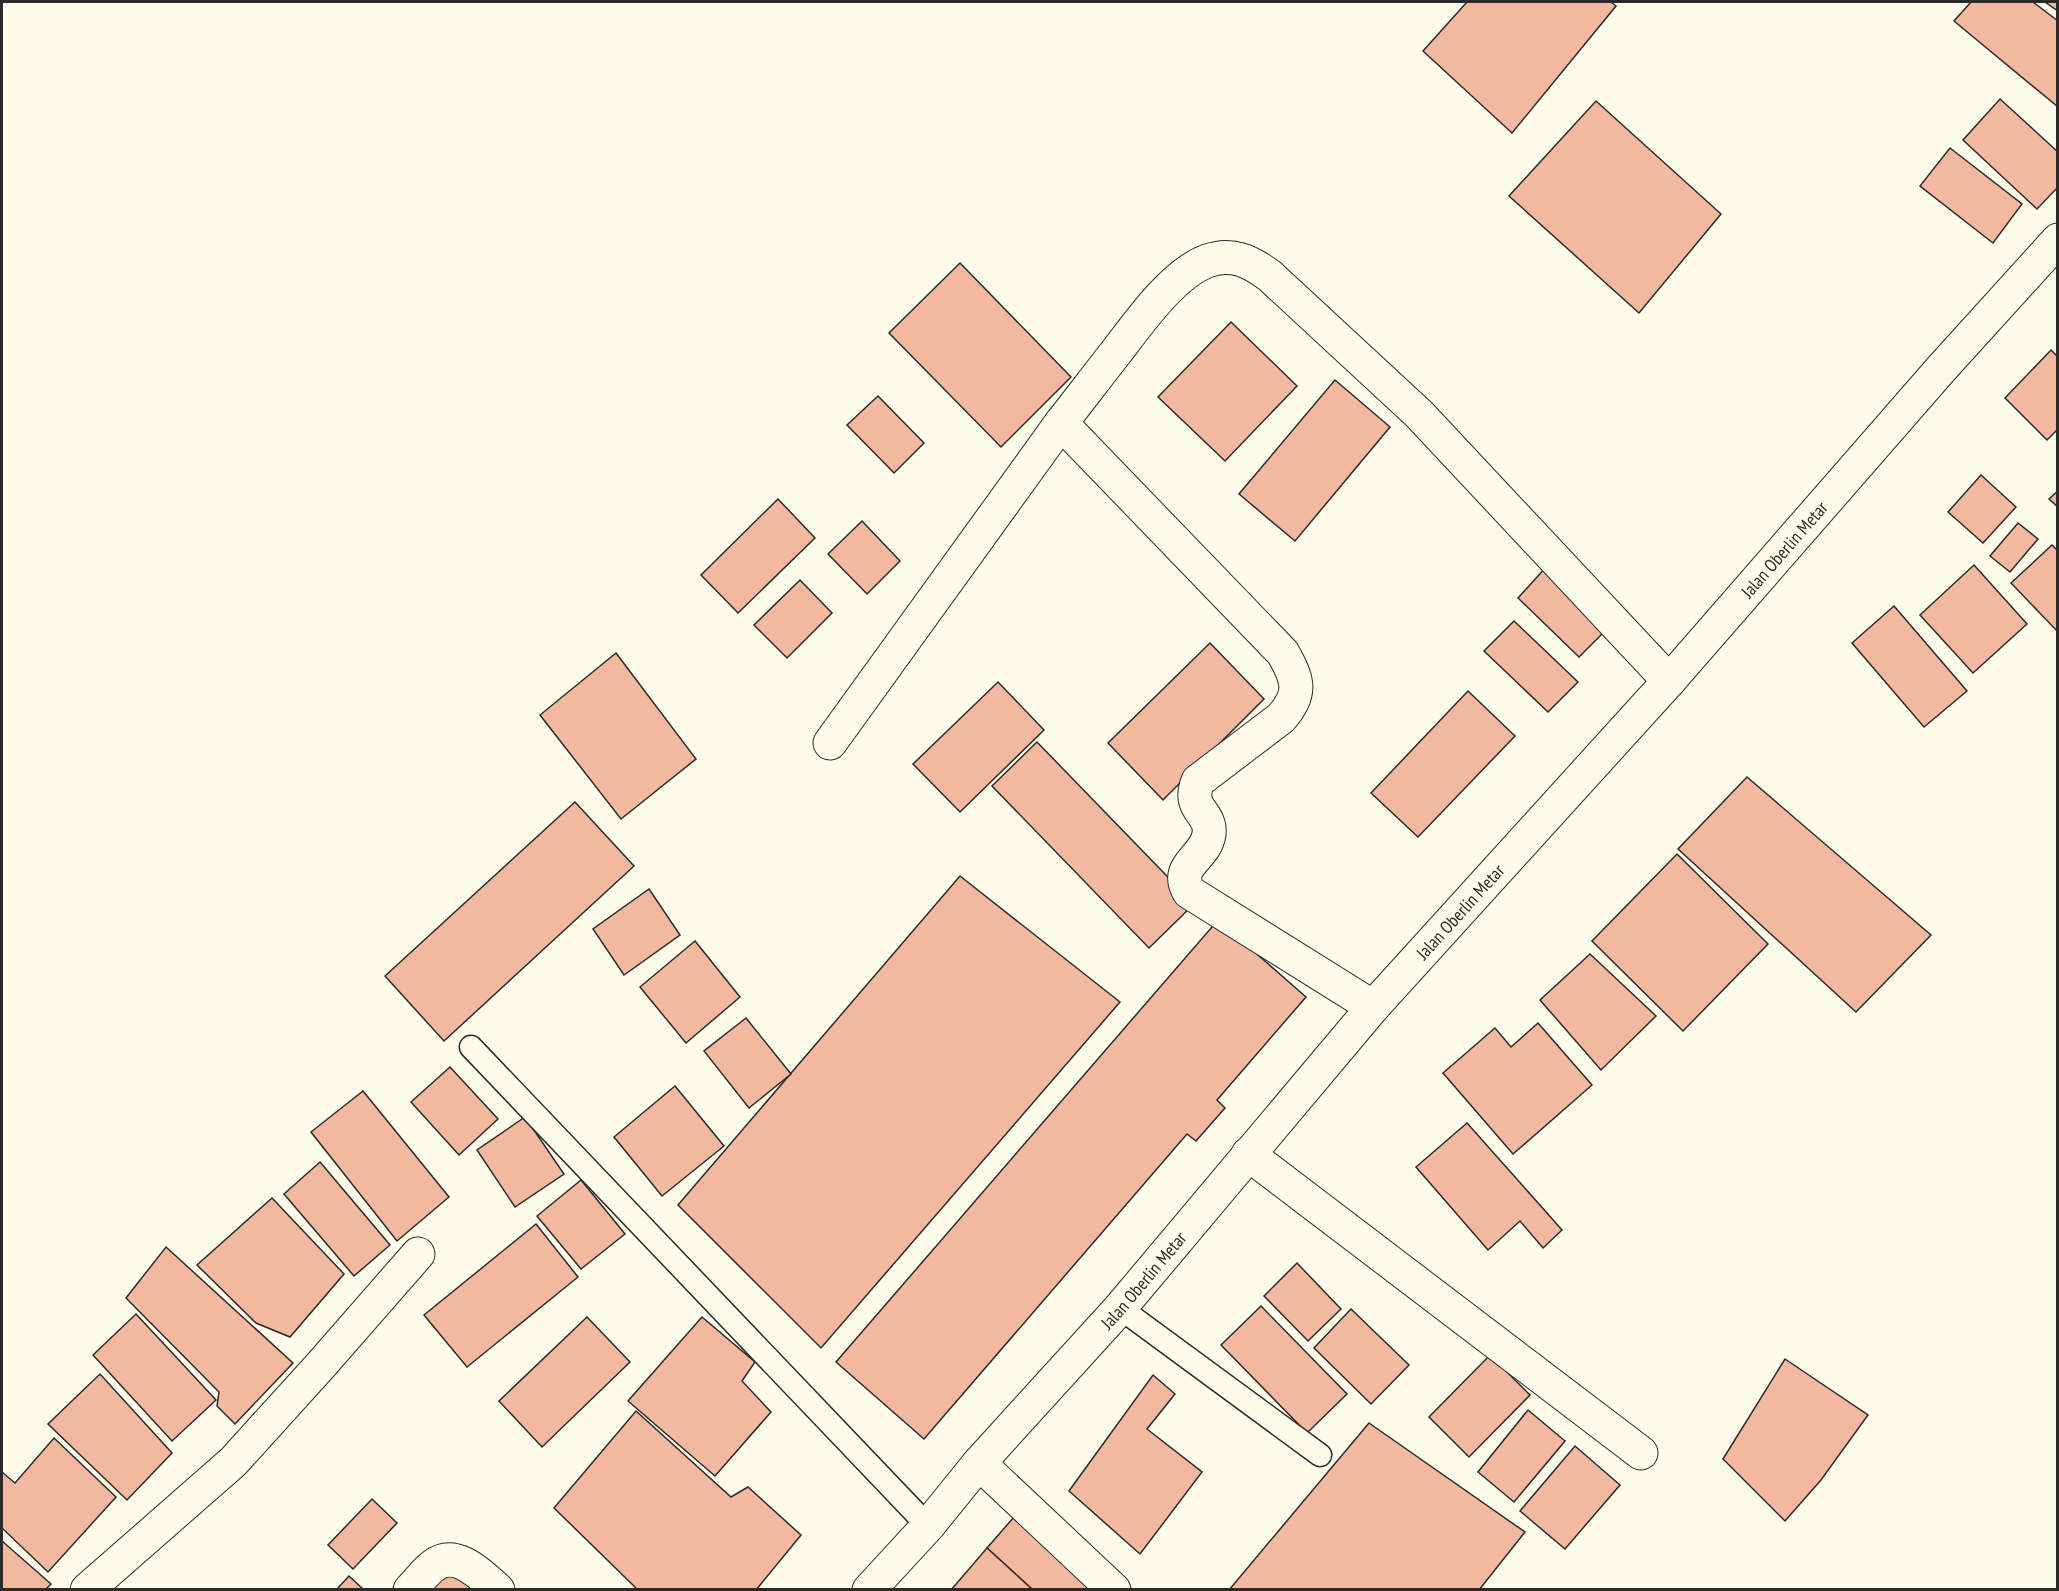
<svg xmlns="http://www.w3.org/2000/svg" width="2059" height="1591" font-family="'PT Sans Narrow',sans-serif">
<style>
.building{fill:#f2b8a0;stroke:#2b2b2b;stroke-width:1.5}
.lines{fill:none;stroke-linecap:round;stroke-linejoin:round}
.service-casing{stroke:#2b2b2b;stroke-width:25}
.minor-casing{stroke:#2b2b2b;stroke-width:35}
.service{stroke:#fdfbea;stroke-width:22}
.minor{stroke:#fdfbea;stroke-width:33}
.labels{text-anchor:middle;dominant-baseline:central;stroke-width:4.5;stroke-linejoin:round;paint-order:stroke}
.street-label{font-size:18px;fill:#2b2b2b;stroke:#fdfbea}
</style>
<rect width="100%" height="100%" fill="#fdfbea"/>
<g class="building">
<path d="M1467 2H1611L1616 6 1512 133 1423 51Z"/>
<path d="M1971 2H2033L2058 21V107L1954 21Z"/>
<path d="M2045 2H2058V11Z"/>
<path d="M2000 99 2058 152V187L2037 209 1963 140Z"/>
<path d="M1596 101 1721 214 1639 313 1509 196Z"/>
<path d="M1950 148 2022 204 1993 243 1920 186Z"/>
<path d="M960 263 1071 377 1001 447 889 333Z"/>
<path d="M1231 322 1297 386 1225 461 1158 397Z"/>
<path d="M2051 350 2058 357V429L2047 440 2005 398Z"/>
<path d="M1335 380 1390 427 1295 541 1239 494Z"/>
<path d="M878 396 924 443 894 473 847 425Z"/>
<path d="M1981 475 2016 507 1983 543 1948 512Z"/>
<path d="M2058 491V507L2049 499Z"/>
<path d="M778 499 815 538 738 613 701 575Z"/>
<path d="M862 521 900 561 867 594 828 554Z"/>
<path d="M2018 523 2038 539 2010 572 1990 556Z"/>
<path d="M2052 545 2058 551V632L2011 583Z"/>
<path d="M1974 565 2027 624 1973 673 1920 615Z"/>
<path d="M1547 566 1610 626 1579 657 1518 598Z"/>
<path d="M800 580 832 613 787 658 754 625Z"/>
<path d="M1894 606 1967 691 1924 727 1852 643Z"/>
<path d="M1514 621 1578 682 1548 712 1484 651Z"/>
<path d="M1210 643 1264 699 1163 800 1108 743Z"/>
<path d="M616 653 696 759 621 819 540 715Z"/>
<path d="M998 682 1044 730 960 812 913 764Z"/>
<path d="M1468 691 1515 736 1418 837 1371 793Z"/>
<path d="M1037 742 1194 904 1149 948 992 786Z"/>
<path d="M1747 777 1931 935 1856 1012 1678 849Z"/>
<path d="M575 802 634 866 444 1041 385 976Z"/>
<path d="M1677 854 1768 944 1683 1031 1592 941Z"/>
<path d="M960 876 1120 1002 821 1348 678 1205Z"/>
<path d="M649 889 680 935 624 975 593 929Z"/>
<path d="M1218 920 1306 997 1217 1100 1225 1108 1196 1141 1187 1134 924 1439 836 1362Z"/>
<path d="M695 941 740 997 686 1043 640 987Z"/>
<path d="M1590 954 1656 1016 1601 1070 1540 1000Z"/>
<path d="M746 1018 791 1074 749 1108 704 1051Z"/>
<path d="M1538 1023 1592 1085 1513 1154 1443 1073 1495 1028 1511 1047Z"/>
<path d="M450 1067 498 1119 459 1155 411 1102Z"/>
<path d="M675 1086 724 1146 662 1196 614 1137Z"/>
<path d="M363 1091 449 1197 397 1241 311 1132Z"/>
<path d="M525 1117 564 1174 515 1207 477 1150Z"/>
<path d="M1467 1123 1562 1230 1543 1248 1520 1221 1488 1250 1416 1167Z"/>
<path d="M320 1162 390 1245 354 1276 284 1194Z"/>
<path d="M581 1180 625 1234 581 1269 537 1216Z"/>
<path d="M272 1198 344 1274 290 1337 256 1323 197 1265Z"/>
<path d="M536 1224 578 1277 467 1367 424 1315Z"/>
<path d="M166 1247 293 1363 235 1424 217 1406 219 1392 126 1298Z"/>
<path d="M1297 1263 1341 1309 1308 1341 1264 1296Z"/>
<path d="M1261 1306 1347 1394 1307 1433 1221 1345Z"/>
<path d="M1351 1309 1409 1365 1371 1404 1314 1348Z"/>
<path d="M136 1314 216 1400 172 1441 93 1355Z"/>
<path d="M587 1317 630 1362 542 1447 499 1401Z"/>
<path d="M702 1317 755 1362 742 1381 771 1412 715 1476 628 1401Z"/>
<path d="M1490 1355 1530 1395 1469 1457 1429 1417Z"/>
<path d="M1785 1359 1868 1415 1821 1480 1785 1521 1723 1459Z"/>
<path d="M100 1374 172 1453 127 1500 48 1424Z"/>
<path d="M1153 1375 1175 1394 1147 1429 1202 1472 1140 1554 1069 1491Z"/>
<path d="M1528 1410 1565 1441 1514 1502 1478 1472Z"/>
<path d="M636 1411 731 1497 748 1487 801 1535 756 1590H638L554 1508Z"/>
<path d="M1369 1423 1525 1532 1479 1590H1229Z"/>
<path d="M54 1438 116 1497 48 1572 2 1528V1472L15 1483Z"/>
<path d="M1575 1446 1620 1485 1565 1549 1520 1511Z"/>
<path d="M372 1499 397 1523 353 1569 328 1545Z"/>
<path d="M1021 1509 1111 1590H1033L987 1548Z"/>
<path d="M2 1541 51 1584 45 1590H2Z"/>
<path d="M987 1548 1033 1590H951Z"/>
<path d="M449 1564 476 1590H417Z"/>
<path d="M349 1576 364 1590H336Z"/>
</g>
<g class="lines">
<defs>
<g id="service">
<path d="M471 1047 928 1526"/>
<path d="M1120 1308 1320 1455"/>
</g>
<g id="minor">
<path d="M830 743 1061 423"/>
<path d="M1373 1007 1189 892C1173 865 1206 858 1209 834 1212 812 1186 810 1198 781L1281 718C1303 693 1298 680 1283 653L1061 423C1080 399 1098 375 1117 351 1139 322 1173 274 1207 261 1232 252 1250 261 1270 276L1419 414 1669 681"/>
<path d="M1248 1154 1641 1453"/>
<path d="M979 1463 1114 1590"/>
<path d="M87 1590 233 1462 321 1365 418 1254"/>
<path d="M410 1590C418 1582 425 1572 433 1566 456 1548 481 1575 498 1590"/>
<path id="s1" d="M869 1590 928 1526 979 1463 1120 1308 1373 1007 1669 681 1941 369 2058 240"/>
</g>
</defs>
<use href="#service" class="service-casing"/>
<use href="#minor" class="minor-casing"/>
<use href="#service" class="service"/>
<use href="#minor" class="minor"/>
</g>
<g class="labels">
<g class="street-label">
<text stroke="none"><textPath href="#s1" startOffset="1386">Jalan Oberlin Metar</textPath></text>
<text stroke="none"><textPath href="#s1" startOffset="900">Jalan Oberlin Metar</textPath></text>
<text stroke="none"><textPath href="#s1" startOffset="414">Jalan Oberlin Metar</textPath></text>
</g>
</g>
<rect width="2059" height="1591" fill="none" stroke="#2b2b2b" stroke-width="6"/>
</svg>
